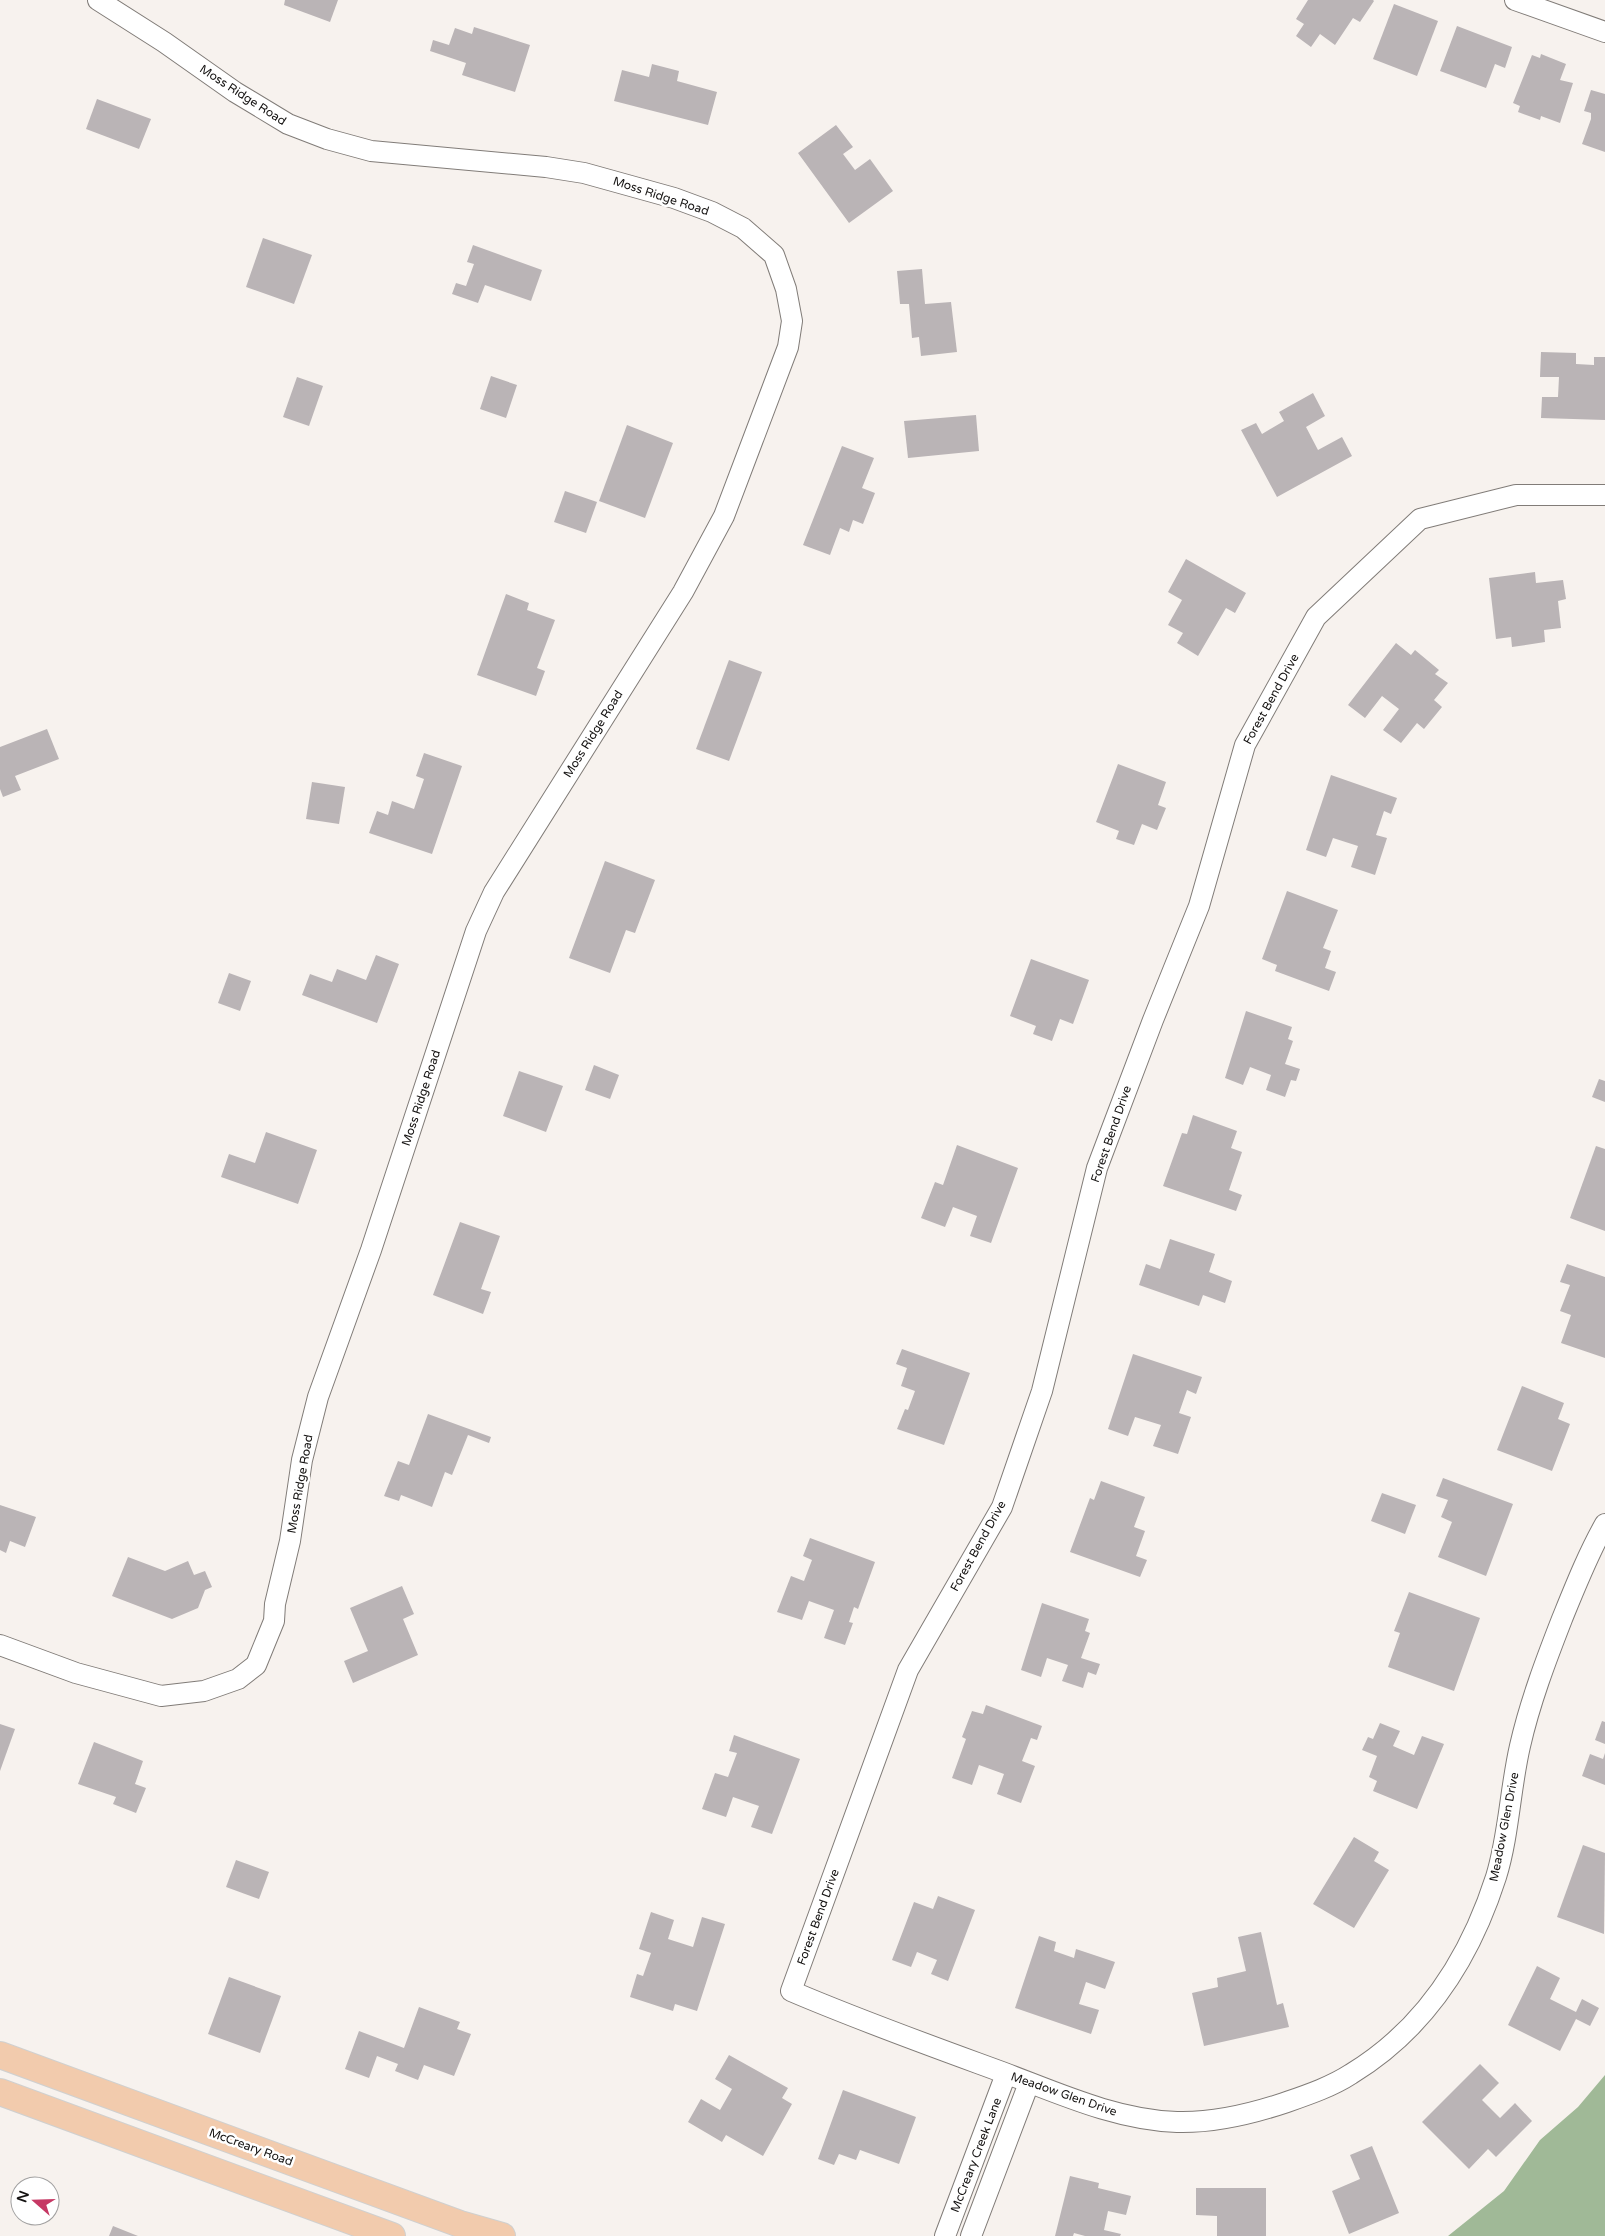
<svg xmlns="http://www.w3.org/2000/svg" width="1605" height="2236" font-family="'Varela Round',sans-serif">
<style>
.forest{fill:#a0b997}
.building{fill:#bab4b6}
.lines{fill:none;stroke-linecap:round;stroke-linejoin:round}
.minor-casing{stroke:#817c78;stroke-width:22}
.major-casing{stroke:#d0d0cf;stroke-width:28}
.minor{stroke:#fff;stroke-width:20}
.major{stroke:#f2cbad;stroke-width:26}
.labels{text-anchor:middle;dominant-baseline:central;stroke-width:5;stroke-linejoin:round;paint-order:stroke}
.street-label{font-size:12px;fill:#141211;stroke:#fff}
</style>
<rect width="100%" height="100%" fill="#f7f2ee"/>
<path class="forest" d="M1605 2075V2236H1448L1504 2191 1540 2140 1578 2107Z"/>
<g class="building">
<path d="M285 0H338L330 22 284 5Z"/>
<path d="M1308 0H1373L1374 1 1360 22 1353 18 1335 45 1320 34 1311 47 1296 36 1304 24 1296 19Z"/>
<path d="M1394 4 1438 21 1417 76 1373 59Z"/>
<path d="M1457 26 1512 47 1505 68 1495 64 1486 88 1440 71Z"/>
<path d="M474 27 530 45 515 92 462 75 466 63 430 51 433 40 449 45 455 28 472 34Z"/>
<path d="M1541 54 1566 64 1560 80 1573 83 1560 123 1541 116 1540 120 1518 112 1520 106 1513 103 1532 55 1540 58Z"/>
<path d="M652 64 679 71 677 81 717 92 708 125 614 101 622 70 649 77Z"/>
<path d="M1591 90 1605 94V152L1582 144 1591 119V113L1584 111Z"/>
<path d="M97 99 151 119 139 149 86 129Z"/>
<path d="M836 125 853 147 843 154 855 170 870 159 893 191 849 223 798 153Z"/>
<path d="M263 238 312 255 294 304 246 287Z"/>
<path d="M473 245 542 270 531 301 485 285 478 303 452 294 456 283 466 286 474 264 467 262Z"/>
<path d="M922 269 925 304 951 302 957 352 921 356 919 337 912 338 909 304H900L897 271Z"/>
<path d="M1541 352 1576 353V364L1594 365V357H1605V420L1541 418 1542 397H1558L1559 377H1540Z"/>
<path d="M491 376 517 385 506 418 480 409Z"/>
<path d="M297 377 323 386 309 426 283 417Z"/>
<path d="M1313 393 1325 416 1306 427 1318 450 1342 437 1352 456 1277 497 1241 430 1256 423 1262 434 1284 421 1279 412Z"/>
<path d="M976 415 979 451 908 458 904 421Z"/>
<path d="M627 425 673 443 645 518 599 501Z"/>
<path d="M842 446 874 458 862 488 875 493 863 524 853 520 849 532 840 528 830 555 803 545Z"/>
<path d="M565 491 597 502 586 533 554 522Z"/>
<path d="M1186 559 1246 593 1235 613 1226 608 1198 656 1177 643 1183 633 1168 625 1182 600 1168 592Z"/>
<path d="M1535 572 1536 583 1563 580 1566 599 1558 601 1561 628 1544 630 1545 642 1512 647 1511 637 1496 639 1489 578Z"/>
<path d="M506 594 529 603 527 610 555 620 537 668 545 671 536 696 477 675Z"/>
<path d="M1396 643 1411 655 1415 650 1439 670 1435 674 1448 683 1434 700 1442 707 1424 729 1417 723 1401 743 1383 730 1399 709 1382 696 1365 718 1348 705Z"/>
<path d="M729 660 762 672 729 761 696 749Z"/>
<path d="M47 729 59 759 15 776 21 790 3 797 0 789V747Z"/>
<path d="M424 753 462 766 432 854 369 833 377 811 388 815 392 801 414 809 424 779 416 776Z"/>
<path d="M1118 764 1166 782 1158 805 1166 808 1157 830 1142 824 1134 845 1116 839 1119 831 1096 822Z"/>
<path d="M1331 775 1397 798 1391 814 1384 811 1376 835 1387 838 1375 875 1351 867 1358 846 1333 838 1326 857 1306 850Z"/>
<path d="M312 782 345 787 339 824 306 819Z"/>
<path d="M605 861 655 880 635 933 626 930 610 973 569 958Z"/>
<path d="M1287 891 1338 910 1323 948 1331 951 1325 968 1336 972 1329 991 1275 971 1277 965 1262 959Z"/>
<path d="M376 955 399 964 377 1023 302 995 310 974 332 982 337 969 366 980Z"/>
<path d="M1031 959 1089 980 1073 1024 1060 1019 1052 1041 1033 1034 1036 1026 1010 1016Z"/>
<path d="M229 973 251 981 240 1011 218 1003Z"/>
<path d="M1246 1011 1292 1027 1288 1039 1293 1041 1285 1064 1300 1069 1296 1081 1291 1080 1285 1097 1266 1090 1271 1075 1250 1067 1243 1085 1225 1078Z"/>
<path d="M594 1065 619 1075 610 1099 585 1090Z"/>
<path d="M519 1071 563 1086 546 1132 503 1116Z"/>
<path d="M1599 1079 1605 1081V1102L1592 1097Z"/>
<path d="M1193 1115 1237 1131 1231 1148 1242 1152 1229 1190 1242 1195 1236 1211 1163 1186 1182 1133 1187 1134Z"/>
<path d="M266 1132 317 1150 298 1204 221 1177 229 1154 255 1163Z"/>
<path d="M957 1145 1018 1168 991 1243 970 1236 977 1216 953 1207 945 1227 921 1218 935 1182 943 1185Z"/>
<path d="M1596 1146 1605 1149V1231L1570 1218Z"/>
<path d="M460 1222 500 1236 481 1289 491 1292 483 1314 433 1295Z"/>
<path d="M1170 1239 1215 1254 1209 1272 1232 1281 1225 1303 1203 1295 1199 1306 1139 1285 1146 1264 1160 1269Z"/>
<path d="M1567 1264 1605 1277V1358L1561 1343 1571 1315 1560 1311 1570 1285 1560 1282Z"/>
<path d="M902 1349 970 1373 944 1445 897 1429 905 1409 908 1410 915 1391 901 1386 907 1368 896 1364Z"/>
<path d="M1133 1354 1202 1377 1196 1394 1187 1390 1179 1413 1191 1417 1178 1454 1153 1446 1161 1425 1135 1417 1128 1436 1108 1429Z"/>
<path d="M1522 1386 1564 1403 1558 1419 1570 1424 1552 1471 1497 1450Z"/>
<path d="M428 1414 491 1437 489 1443 468 1435 452 1475 445 1472 432 1507 401 1495 399 1501 384 1496 398 1461 409 1465Z"/>
<path d="M1443 1478 1513 1504 1486 1576 1438 1557 1452 1522 1441 1517 1448 1500 1436 1496Z"/>
<path d="M1101 1481 1145 1497 1134 1527 1145 1531 1136 1556 1147 1560 1140 1577 1070 1552 1090 1498 1094 1500Z"/>
<path d="M1382 1493 1416 1505 1405 1534 1371 1521Z"/>
<path d="M0 1505 36 1517 25 1547 10 1541 6 1553 0 1550Z"/>
<path d="M810 1538 875 1562 858 1609 854 1607 849 1622 853 1623 845 1645 824 1638 834 1610 809 1601 802 1620 777 1612 791 1576 804 1581 812 1560 803 1556Z"/>
<path d="M128 1557 165 1571 188 1561 194 1575 205 1571 212 1587 205 1590 198 1608 172 1619 112 1596Z"/>
<path d="M402 1586 414 1614 403 1619 418 1655 353 1683 344 1661 368 1651 350 1608Z"/>
<path d="M1409 1592 1480 1618 1454 1691 1388 1667 1400 1633 1394 1631Z"/>
<path d="M1042 1603 1089 1619 1085 1631 1090 1633 1081 1658 1100 1664 1096 1675 1088 1672 1083 1688 1062 1681 1068 1665 1047 1658 1041 1677 1021 1670Z"/>
<path d="M986 1705 1042 1726 1037 1740 1031 1738 1022 1761 1035 1766 1021 1803 997 1794 1004 1774 979 1765 972 1785 952 1778 966 1739 962 1737 972 1711 983 1714Z"/>
<path d="M1602 1721 1605 1722V1744L1595 1740Z"/>
<path d="M1380 1723 1400 1731 1393 1746 1414 1755 1422 1736 1444 1744 1417 1809 1373 1791 1377 1781 1369 1777 1377 1756 1362 1750 1368 1737 1373 1739Z"/>
<path d="M0 1724 15 1729 0 1771Z"/>
<path d="M734 1735 800 1759 772 1834 751 1827 759 1806 733 1797 726 1817 702 1809 715 1773 728 1777 737 1753 729 1751Z"/>
<path d="M94 1742 143 1761 135 1784 146 1788 136 1813 113 1804 116 1797 78 1784Z"/>
<path d="M1605 1753V1785L1582 1776 1590 1754 1603 1759Z"/>
<path d="M1354 1837 1379 1852 1374 1861 1389 1870 1354 1928 1313 1904Z"/>
<path d="M1583 1845 1605 1853 1604 1934 1557 1917Z"/>
<path d="M236 1860 269 1872 259 1899 226 1887Z"/>
<path d="M938 1896 975 1910 948 1981 931 1974 937 1960 917 1952 911 1967 892 1960 914 1902 933 1909Z"/>
<path d="M651 1912 674 1920 668 1939 693 1947 702 1917 725 1924 697 2011 675 2004 673 2011 630 1997 637 1974 643 1976 651 1953 639 1949Z"/>
<path d="M1261 1932 1277 2005 1283 2003 1289 2027 1204 2046 1192 1993 1218 1987 1217 1978 1246 1971 1238 1937Z"/>
<path d="M1039 1936 1056 1942 1054 1951 1074 1958 1076 1949 1115 1962 1105 1989 1086 1982 1079 2004 1099 2010 1091 2034 1015 2008Z"/>
<path d="M1537 1966 1560 1978 1550 1999 1576 2012 1582 1999 1599 2008 1590 2026 1576 2019 1560 2051 1508 2025Z"/>
<path d="M229 1977 281 1996 260 2053 208 2034Z"/>
<path d="M419 2007 460 2022 457 2029 471 2034 454 2076 424 2065 418 2080 395 2071 398 2064 377 2056 369 2078 345 2069 359 2031 404 2048Z"/>
<path d="M729 2055 788 2088 782 2098 792 2104 763 2156 726 2135 722 2142 688 2122 701 2099 720 2110 732 2089 715 2079Z"/>
<path d="M1480 2064 1499 2083 1482 2100 1500 2118 1515 2103 1532 2121 1496 2157 1488 2149 1469 2169 1422 2122Z"/>
<path d="M843 2090 916 2117 899 2164 860 2150 856 2160 839 2154 834 2165 818 2159Z"/>
<path d="M1372 2146 1399 2213 1349 2234 1332 2191 1360 2179 1350 2155Z"/>
<path d="M1070 2176 1099 2183 1098 2188 1131 2196 1126 2215 1108 2211 1104 2230 1121 2234 1120 2236H1085L1074 2233 1073 2236H1055Z"/>
<path d="M1196 2188H1266V2236H1217V2216L1196 2215Z"/>
<path d="M113 2226 138 2236H109Z"/>
</g>
<g class="lines">
<defs>
<g id="minor">
<path d="M1515 0 1605 32"/>
<path d="M1605 495H1516L1420 519 1316 617 1245 745 1199 906 1153 1020 1097 1168 1042 1391 1002 1507 908 1670 791 1991C861 2021 931 2046 1002 2072 1058 2093 1116 2120 1177 2122 1212 2123 1251 2114 1284 2103 1307 2095 1331 2087 1351 2074 1425 2029 1470 1958 1496 1877 1509 1835 1510 1789 1520 1746 1530 1702 1546 1660 1562 1619 1575 1587 1588 1554 1605 1524"/>
<path d="M0 1645 76 1673 161 1696 204 1691 238 1679 256 1665 274 1621 275 1604 290 1541 302 1460 318 1397 371 1250 476 931 494 892 683 592 724 516 788 347 792 321 786 289 774 255 743 228 712 212 674 198 584 173 546 167 371 151 327 139 288 124 235 92 164 42 98 0"/>
<path d="M945 2236 1006 2074"/>
<path d="M971 2236 1029 2083"/>
</g>
<g id="major">
<path d="M0 2055 460 2224 502 2236"/>
<path d="M0 2092 392 2236"/>
</g>
</defs>
<use href="#minor" class="minor-casing"/>
<use href="#major" class="major-casing"/>
<use href="#minor" class="minor"/>
<use href="#major" class="major"/>
</g>
<g class="labels">
<g class="street-label">
<text transform="translate(243 95) rotate(33)">Moss Ridge Road</text>
<text transform="translate(661 196) rotate(18)">Moss Ridge Road</text>
<text transform="translate(1271 699) rotate(-61)">Forest Bend Drive</text>
<text transform="translate(593 734) rotate(-58)">Moss Ridge Road</text>
<text transform="translate(421 1098) rotate(-72)">Moss Ridge Road</text>
<text transform="translate(1111 1134) rotate(-71)">Forest Bend Drive</text>
<text transform="translate(300 1484) rotate(-80)">Moss Ridge Road</text>
<text transform="translate(978 1546) rotate(-61)">Forest Bend Drive</text>
<text transform="translate(1504 1827) rotate(-79)">Meadow Glen Drive</text>
<text transform="translate(818 1917) rotate(-70)">Forest Bend Drive</text>
<text transform="translate(1064 2094) rotate(19)">Meadow Glen Drive</text>
<text transform="translate(251 2147) rotate(20)">McCreary Road</text>
<text transform="translate(976 2155) rotate(-69)">McCreary Creek Lane</text>
</g>
</g>
<g transform="translate(35 2201) rotate(290)"><circle r="24" fill="#ffffff" stroke="#a1a0a0"/>
<path d="M0-4L9 19L0 12L-9 19Z" fill="#c63864"/>
<text y="-8" font-size="14" font-weight="bold" text-anchor="middle" fill="#141211">N</text>
</g>
</svg>
